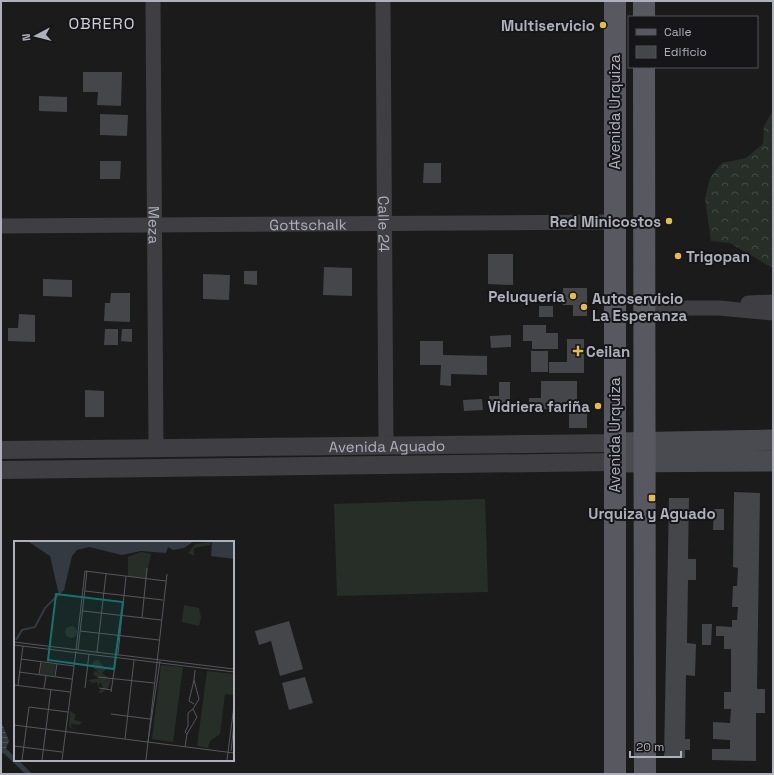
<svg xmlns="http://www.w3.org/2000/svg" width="774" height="775" font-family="'Space Grotesk',sans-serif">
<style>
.grass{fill:#272e28}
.forest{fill:url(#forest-crowns)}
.water{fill:url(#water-rules)}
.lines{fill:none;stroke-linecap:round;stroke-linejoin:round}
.stream{stroke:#333a42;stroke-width:5}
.building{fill:#454649}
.minor{stroke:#3e3e43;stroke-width:15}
.tertiary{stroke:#3e3e43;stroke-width:18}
.secondary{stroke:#4a4b51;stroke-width:21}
.primary{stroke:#585960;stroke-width:22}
.poi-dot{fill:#e3bc4c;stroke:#161518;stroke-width:1.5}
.labels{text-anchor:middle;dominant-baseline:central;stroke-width:4;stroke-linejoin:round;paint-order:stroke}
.poi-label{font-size:15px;font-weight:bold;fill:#aeb1bb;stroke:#161518;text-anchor:end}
.street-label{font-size:15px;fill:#aeb1bb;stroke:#161518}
.neighbourhood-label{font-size:16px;letter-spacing:1px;fill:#cfd0d7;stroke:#161518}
.inset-river{fill:none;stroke:#333a42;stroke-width:2}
.inset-road{fill:none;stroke:#56575c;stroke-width:1}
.view{fill:#0f766e;fill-opacity:0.15;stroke:#0f766e;stroke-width:2}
.inset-edge{fill:none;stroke:#aeb1bb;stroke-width:2}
</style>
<defs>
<pattern id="forest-crowns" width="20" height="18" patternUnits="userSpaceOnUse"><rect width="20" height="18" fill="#272e28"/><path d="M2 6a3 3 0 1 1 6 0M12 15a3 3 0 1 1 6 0" fill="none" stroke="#444a45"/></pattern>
<pattern id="water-rules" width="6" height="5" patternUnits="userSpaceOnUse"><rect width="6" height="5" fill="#333a42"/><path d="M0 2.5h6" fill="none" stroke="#4e545b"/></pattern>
</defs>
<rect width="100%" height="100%" fill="#1b1b1c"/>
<path class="grass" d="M485 499 488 592 337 596 334 504Z"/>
<path class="forest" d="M773 111V266L771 267 730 243 711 241 705 199 710 178 722 163 746 158 763 144 764 126Z"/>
<path class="water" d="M1 721 9 741 5 751 1 753Z"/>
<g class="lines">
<path class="stream" d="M1 751H5L29 774"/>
</g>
<g class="building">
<path d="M83 72H122L121 106 97 105 98 92H83Z"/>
<path d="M39 96 67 97V112L39 111Z"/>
<path d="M100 114 128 115 127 136 100 135Z"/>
<path d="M100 161H121L120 179H100Z"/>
<path d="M424 163H441V183H423Z"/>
<path d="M488 254H513V285L488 284Z"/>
<path d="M324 267 352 268V296L323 295Z"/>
<path d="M244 271H257V285L244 284Z"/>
<path d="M203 274 230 275 229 300 203 299Z"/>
<path d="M43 279 72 280V297L43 296Z"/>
<path d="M563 288H587V316H573V305H563Z"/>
<path d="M111 293H130V322L104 321 105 303H110Z"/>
<rect x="539" y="306" width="14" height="11"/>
<path d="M19 314 35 315V342L8 341V328H18Z"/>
<path d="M523 325H546V333H558V349H532V341H523Z"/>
<path d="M105 329H118V345H104Z"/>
<path d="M122 329H132V342L121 341Z"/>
<path d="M511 335V347L491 348 490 336Z"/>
<path d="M567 339H584V373H549V362H567Z"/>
<path d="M420 341H443V355L487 356V375L451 374V386L440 385 441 365H420Z"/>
<rect x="531" y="351" width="17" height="21"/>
<path d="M541 381H577V403H564V409H529V398H541Z"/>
<path d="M499 382H510V406H489V396H499Z"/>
<path d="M85 390 104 391V417H85Z"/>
<path d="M482 399 483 410 464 411 463 400Z"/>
<rect x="569" y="409" width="18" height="19"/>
<path d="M734 492 760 493 757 689H765V713H756V761L712 760V749H730V740L713 739V722L730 723 731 709H724V692H731V649H724V636H716V626L732 627V620H737L738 607H732L733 586H737L738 568 733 567Z"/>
<path d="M669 498H689L688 559H696V580H688L687 643 696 644 695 676 686 675 685 739H690V750H685V758H664Z"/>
<path d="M714 509H724V530H713Z"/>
<path d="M289 621 303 669 280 676 271 641 259 645 255 631Z"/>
<path d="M702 624H712L711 645H702Z"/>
<path d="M305 677 313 703 289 710 282 683Z"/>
</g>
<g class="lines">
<g class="minor">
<path id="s1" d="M153 1 156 448"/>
<path id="s2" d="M383 1 386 447"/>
<path id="s3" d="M1 226 614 222"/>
<path d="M748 303 773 302"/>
<path d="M643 308H719L773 313"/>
</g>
<g class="tertiary">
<path id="s4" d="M1 450 615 443"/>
<path d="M1 470 614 462"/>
</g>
<g class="secondary">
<path d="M615 443 773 440"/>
<path d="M614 462 773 461"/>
</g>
<g class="primary">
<path d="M615 1V774"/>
<path d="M644 1V17"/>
<path d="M644 67 645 774"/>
</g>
</g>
<g class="poi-dot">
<circle cx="603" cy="25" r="4"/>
<circle cx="669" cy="221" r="4"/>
<circle cx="678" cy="256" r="4"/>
<circle cx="573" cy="296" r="4"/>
<circle cx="584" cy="307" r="4"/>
<path d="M576 345h4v4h4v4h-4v4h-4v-4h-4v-4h4z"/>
<circle cx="598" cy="406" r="4"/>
<rect x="648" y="494" width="8" height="8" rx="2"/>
</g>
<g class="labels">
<g class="poi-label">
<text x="595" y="25">Multiservicio</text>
<text x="661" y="221">Red Minicostos</text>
<text x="686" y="256" text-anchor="start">Trigopan</text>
<text x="565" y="296">Peluquería</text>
<text x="592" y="298" text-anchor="start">Autoservicio<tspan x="592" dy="17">La Esperanza</tspan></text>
<text x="586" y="351" text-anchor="start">Ceilan</text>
<text x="590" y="406">Vidriera fariña</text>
<text x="652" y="513" text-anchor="middle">Urquiza y Aguado</text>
</g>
<g class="street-label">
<text transform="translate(614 112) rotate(-90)">Avenida Urquiza</text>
<text stroke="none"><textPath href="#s3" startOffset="307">Gottschalk</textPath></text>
<text stroke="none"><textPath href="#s2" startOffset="223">Calle 24</textPath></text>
<text stroke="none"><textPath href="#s1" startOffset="224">Meza</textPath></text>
<text transform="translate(614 435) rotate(-90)">Avenida Urquiza</text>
<text stroke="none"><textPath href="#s4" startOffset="386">Avenida Aguado</textPath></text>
</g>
<g class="neighbourhood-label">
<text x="102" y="23">OBRERO</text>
</g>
</g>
<g transform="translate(14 541)">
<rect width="220" height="220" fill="#1b1b1c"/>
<path d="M197 1 196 4 180 7V15L174 12 181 3ZM51 91a6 6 0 1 1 12 0a6 6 0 1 1-12 0Z" fill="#272e28"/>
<path d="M127 11 137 13 132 37 114 35V16ZM170 64 185 67 187 76 185 85 168 81ZM84 119 92 128 88 132 94 136 92 141 95 137 97 139 94 147 87 152 84 151 89 147 86 141 84 147 83 141 78 142 74 139 86 137 79 134 81 130 85 132 77 124 80 120ZM27 122 42 123 40 135 26 133ZM147 124 169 126 159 201 138 198ZM193 130 220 133 219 154 211 153 206 193 196 200 194 207 183 205ZM56 170 62 174 60 179 68 181 65 184 57 183V186L64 190 55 186Z" fill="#272e28"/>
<path d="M15 1H187H179L170 7 159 9 154 6 152 12 127 10 108 14 75 6 63 9 58 15 50 49 45 54 36 15ZM198 1H220V18L197 15Z" fill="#333a42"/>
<path class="inset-river" d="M2 99 8 89 21 86 31 67 44 54"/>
<path class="inset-road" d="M71 50 149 59M69 70 147 79M128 77 133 27M66 90 145 99M0 101 220 128M0 104 220 131M62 109 71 30 152 40M64 109 73 30M83 111 92 33M104 113 112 35M7 118 60 125M34 121 35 108M5 131 58 138M25 133 27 121M41 135 43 123M84 136 140 142M0 144 56 151M4 144 9 105M30 147 32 135M71 147 75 113M85 147 98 149M97 151 102 117M180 163 175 160 180 139M97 173 136 178M0 184 220 212M173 193 171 191 174 185V172L179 168M111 198 120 119M134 201 153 33M134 201 146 120M0 205 48 211M171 206 173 193 183 176 179 168 185 158 180 139 181 129M217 210 220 182M8 219 15 166 54 171M28 219 37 148M48 219 62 110M132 219 134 201M213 219 220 165"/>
<path class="view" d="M42 53 109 61 100 128 34 119Z"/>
<rect width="220" height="220" class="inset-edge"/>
</g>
<rect width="774" height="775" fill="none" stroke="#aeb1bb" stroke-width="4"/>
<rect x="628" y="16" width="130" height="52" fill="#161518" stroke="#535359"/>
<rect x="636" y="29" width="20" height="6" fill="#585960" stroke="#535359"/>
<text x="664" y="36" font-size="12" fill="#aeb1bb">Calle</text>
<rect x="636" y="46" width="20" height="12" fill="#454649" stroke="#535359"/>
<text x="664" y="56" font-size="12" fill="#aeb1bb">Edificio</text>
<g transform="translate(36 36) rotate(263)" stroke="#161518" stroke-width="3" paint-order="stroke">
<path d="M0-3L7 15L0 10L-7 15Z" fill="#aeb1bb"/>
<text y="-6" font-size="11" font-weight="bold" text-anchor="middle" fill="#aeb1bb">N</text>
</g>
<path d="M630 751v6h51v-6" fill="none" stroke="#aeb1bb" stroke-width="2"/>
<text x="636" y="751" font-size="12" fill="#aeb1bb" stroke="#161518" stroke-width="3" paint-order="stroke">20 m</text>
</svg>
